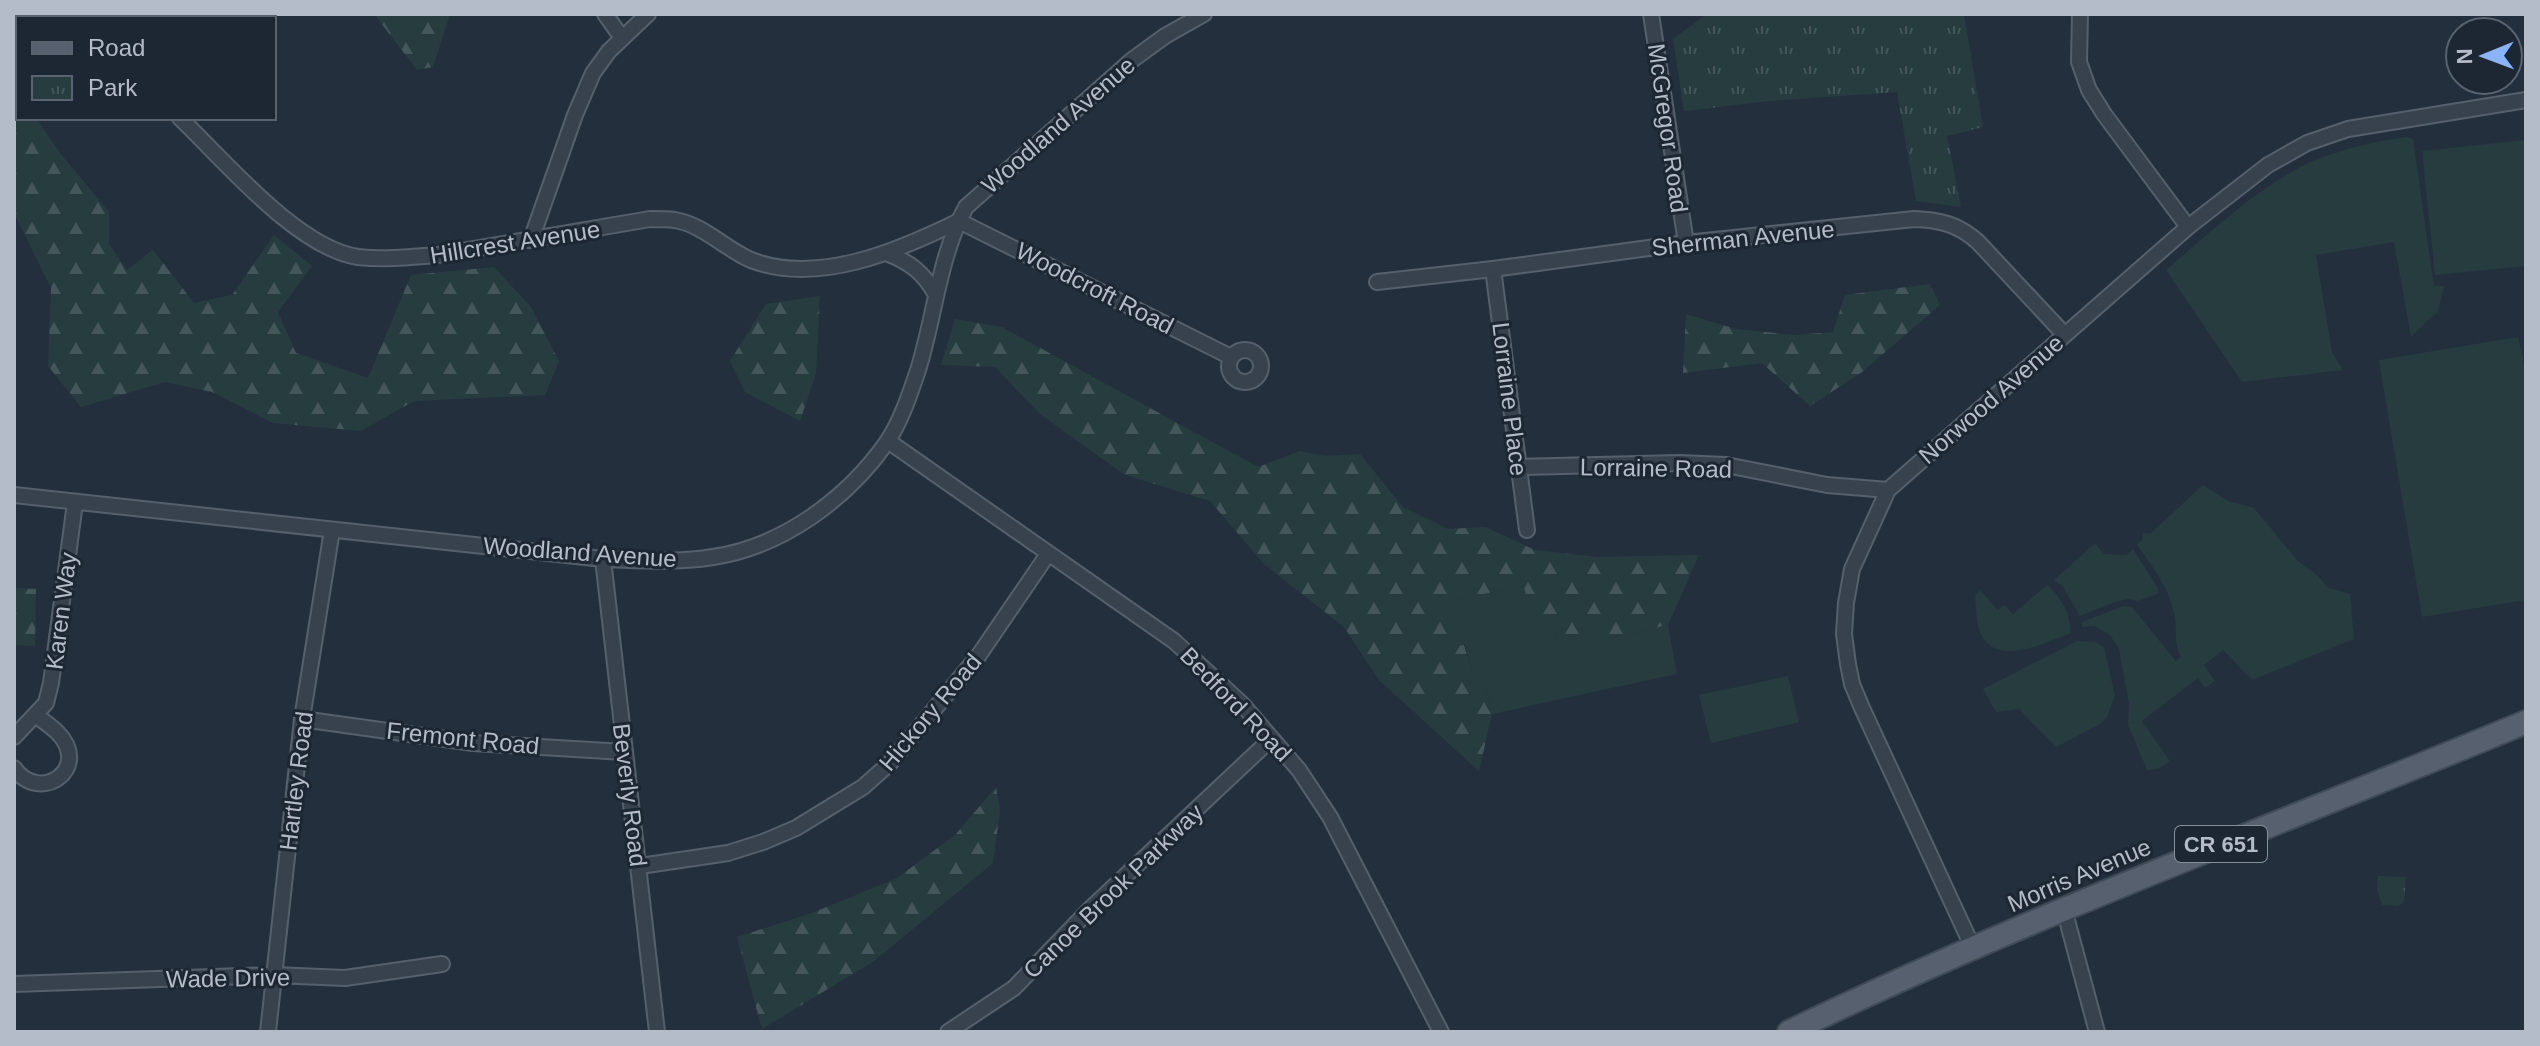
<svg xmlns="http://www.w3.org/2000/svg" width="2540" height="1046" font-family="Arial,sans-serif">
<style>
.grass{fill:#263c3f}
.forest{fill:url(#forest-firs)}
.park{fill:url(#park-tufts)}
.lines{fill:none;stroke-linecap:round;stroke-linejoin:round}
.minor-casing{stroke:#565f6c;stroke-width:18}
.primary-casing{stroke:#414a57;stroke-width:26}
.minor{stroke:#38414e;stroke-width:14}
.primary{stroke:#56606e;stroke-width:22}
.labels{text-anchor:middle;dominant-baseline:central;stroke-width:6;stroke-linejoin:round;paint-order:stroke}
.shield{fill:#1d2633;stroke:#878f9c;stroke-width:2}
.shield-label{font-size:22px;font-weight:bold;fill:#b4bcc9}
.street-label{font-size:24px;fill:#b4bcc9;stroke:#1d2633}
</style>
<defs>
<pattern id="forest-firs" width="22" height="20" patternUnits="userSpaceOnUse" patternTransform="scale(2)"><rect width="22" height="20" fill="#263c3f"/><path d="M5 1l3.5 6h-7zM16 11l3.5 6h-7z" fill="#435659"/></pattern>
<pattern id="park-tufts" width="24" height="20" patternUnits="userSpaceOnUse" patternTransform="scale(2)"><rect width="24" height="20" fill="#263c3f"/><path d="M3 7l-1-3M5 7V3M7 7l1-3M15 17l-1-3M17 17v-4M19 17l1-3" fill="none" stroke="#435659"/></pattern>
</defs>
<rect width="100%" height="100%" fill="#242f3e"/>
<g class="grass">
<path d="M2406 137 2413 139 2434 286H2444L2438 311 2411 337 2394 242 2316 255 2332 352 2343 370 2242 382 2166 270C2205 237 2244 200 2288 174 2322 153 2367 143 2406 137Z"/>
<path d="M2526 140V266L2435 275 2422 151Z"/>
<path d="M2518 337 2526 374V600L2422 617 2379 360Z"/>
<path d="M2203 485 2228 501 2254 508 2298 561 2318 576 2327 587 2350 594 2354 639 2252 680 2223 650 2204 665 2215 681 2205 688 2198 678 2142 721 2170 761 2158 769 2147 770 2128 725 2129 704 2119 649 2110 635 2095 626 2082 627V622L2123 606 2132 607 2176 661 2181 657C2173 644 2178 628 2174 613 2168 586 2153 567 2137 545L2143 539V533L2150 534Z"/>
<path d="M2095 543 2104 554 2126 555 2133 549 2159 590 2157 594 2137 601 2128 599 2115 602 2080 616 2063 587 2054 580Z"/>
<path d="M2047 585C2062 598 2070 613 2071 633 2046 642 1995 669 1980 632 1976 621 1976 607 1975 595L1980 590 1998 610 2004 605 2013 614Z"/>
<path d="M1524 586 1554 619 1558 651 1668 625 1677 674 1492 714 1483 676 1474 678 1465 645 1449 647 1442 602Z"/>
<path d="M2077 641 2096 642 2104 648 2115 696 2107 717 2100 724 2056 747 2019 709 1996 712 1983 689Z"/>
<path d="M1788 676 1799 722 1711 743 1699 695Z"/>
</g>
<g class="forest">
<path d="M374 14H450L433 67 417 70Z"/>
<path d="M14 88 18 92V118H36L60 153 109 212V244L127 270 153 250 194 303 232 295 274 235 312 266 278 312 296 353 368 378 411 275 494 267 531 307 559 361 545 395 414 401 361 431 273 423 212 392 165 382 81 407 48 366 51 288 14 213Z"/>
<path d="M1930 284 1940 305 1862 372 1810 406 1762 363 1683 373 1686 314 1736 329 1794 335 1833 332 1845 295Z"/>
<path d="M820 296 816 373 800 421 745 392 730 361 766 304Z"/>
<path d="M955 319 1002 327 1258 467 1300 451 1325 456 1360 454 1403 507 1448 529 1485 527 1535 550 1598 557 1699 555 1668 625 1558 651 1554 620 1531 621 1524 586 1443 602 1449 647 1464 645 1474 677 1483 676 1492 714 1479 771 1379 680 1344 627 1264 564 1210 501 1125 475 1040 414 995 367 941 365Z"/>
<path d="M14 588 36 589 35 646 14 645Z"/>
<path d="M996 787 1000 810 993 863 874 961 762 1029 737 937 812 913 897 878 955 835Z"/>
</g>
<g class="park">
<path d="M1707 14H1964L1983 127 1947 136 1961 207 1916 201 1897 92 1769 101 1684 111 1673 39Z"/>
<path d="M2378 876 2406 877 2404 902 2398 906 2382 905 2377 889Z"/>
</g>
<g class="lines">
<defs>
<g id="minor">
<path d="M76 14 78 18"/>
<path d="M605 14 622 38"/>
<path d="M1651 14 1686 243"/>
<path d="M2080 14 2079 62 2089 90 2104 114 2188 227"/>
<path d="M180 118C224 160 297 248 358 257 384 260 412 257 438 255L650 219C658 219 667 219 675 220 704 225 725 249 751 260 818 286 900 250 959 221L1231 357"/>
<path d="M531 240 575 115 593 73 609 51 648 14"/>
<path d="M886 253C910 262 924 273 936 295"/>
<path d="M1493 269 1527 530"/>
<path d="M1377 282 1493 269 1686 243 1914 219C1940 220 1958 224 1978 242L2064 334"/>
<circle cx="1245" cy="366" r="16"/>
<path d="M888 441 1174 641 1242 704 1299 770 1330 817 1441 1032"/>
<path d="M1519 467 1680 463 1726 465 1827 485 1888 490"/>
<path d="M14 495 603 559C640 560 677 563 713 557 782 547 847 499 887 442 901 421 910 394 918 370 935 316 939 256 966 207L1132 60 1165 36 1204 14"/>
<path d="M603 559 657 1032"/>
<path d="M302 719 473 743 624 752"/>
<path d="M14 737 46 703 51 683 75 503"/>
<path d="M14 768C40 805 93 768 57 732 51 726 43 721 37 716"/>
<path d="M640 866 728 853 763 842 796 828 863 787 890 763 979 655 1048 554"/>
<path d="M2064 909 2097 1032"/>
<path d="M1973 948 1862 708 1852 684 1848 664 1844 634 1846 603 1852 569 1888 490 2188 227 2268 165 2307 143 2348 129 2526 100"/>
<path d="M14 984 274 975 345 978 442 964"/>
<path d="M268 1032 302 719 332 530"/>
<path d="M948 1032 1014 988 1090 909 1271 739"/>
</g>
<path id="primary" d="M1789 1032C2029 916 2280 824 2526 722"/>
</defs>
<use href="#minor" class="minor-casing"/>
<use href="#primary" class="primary-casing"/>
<use href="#minor" class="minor"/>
<use href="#primary" class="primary"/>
</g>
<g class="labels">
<rect class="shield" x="2175" y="826" width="92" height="36" rx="6"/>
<g class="shield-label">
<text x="2221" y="844">CR 651</text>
</g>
<g class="street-label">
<text transform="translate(1058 125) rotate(-41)">Woodland Avenue</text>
<text transform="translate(1668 128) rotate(82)">McGregor Road</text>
<text transform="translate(1743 238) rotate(-6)">Sherman Avenue</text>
<text transform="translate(515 242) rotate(-9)">Hillcrest Avenue</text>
<text transform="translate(1095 288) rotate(27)">Woodcroft Road</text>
<text transform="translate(1510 399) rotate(83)">Lorraine Place</text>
<text transform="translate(1991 399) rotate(-41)">Norwood Avenue</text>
<text transform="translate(1656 468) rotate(1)">Lorraine Road</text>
<text transform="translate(580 552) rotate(4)">Woodland Avenue</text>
<text transform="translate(61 611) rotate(-83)">Karen Way</text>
<text transform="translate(1236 704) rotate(46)">Bedford Road</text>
<text transform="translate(930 712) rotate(-50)">Hickory Road</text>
<text transform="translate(463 738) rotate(6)">Fremont Road</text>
<text transform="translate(296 781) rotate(-83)">Hartley Road</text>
<text transform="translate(630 795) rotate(83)">Beverly Road</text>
<text transform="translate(2079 875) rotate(-23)">Morris Avenue</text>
<text transform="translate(1113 891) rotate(-44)">Canoe Brook Parkway</text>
<text transform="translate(228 978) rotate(-1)">Wade Drive</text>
</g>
</g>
<rect width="2540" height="1046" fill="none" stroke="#b4bcc9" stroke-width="32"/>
<rect x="16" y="16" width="260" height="104" fill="#1d2633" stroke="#59626f" stroke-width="2"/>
<rect x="32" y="42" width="40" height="12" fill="#56606e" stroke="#59626f" stroke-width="2"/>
<text x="88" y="56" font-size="24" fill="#b4bcc9">Road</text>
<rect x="32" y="76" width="40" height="24" fill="url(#park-tufts)" stroke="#59626f" stroke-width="2"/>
<text x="88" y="96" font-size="24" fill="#b4bcc9">Park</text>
<g transform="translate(2484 56) rotate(269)"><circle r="38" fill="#1d2633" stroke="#59626f" stroke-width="2"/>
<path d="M0-6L14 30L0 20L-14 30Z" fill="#8ab4f8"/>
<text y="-12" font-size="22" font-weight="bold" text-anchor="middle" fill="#b4bcc9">N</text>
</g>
</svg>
